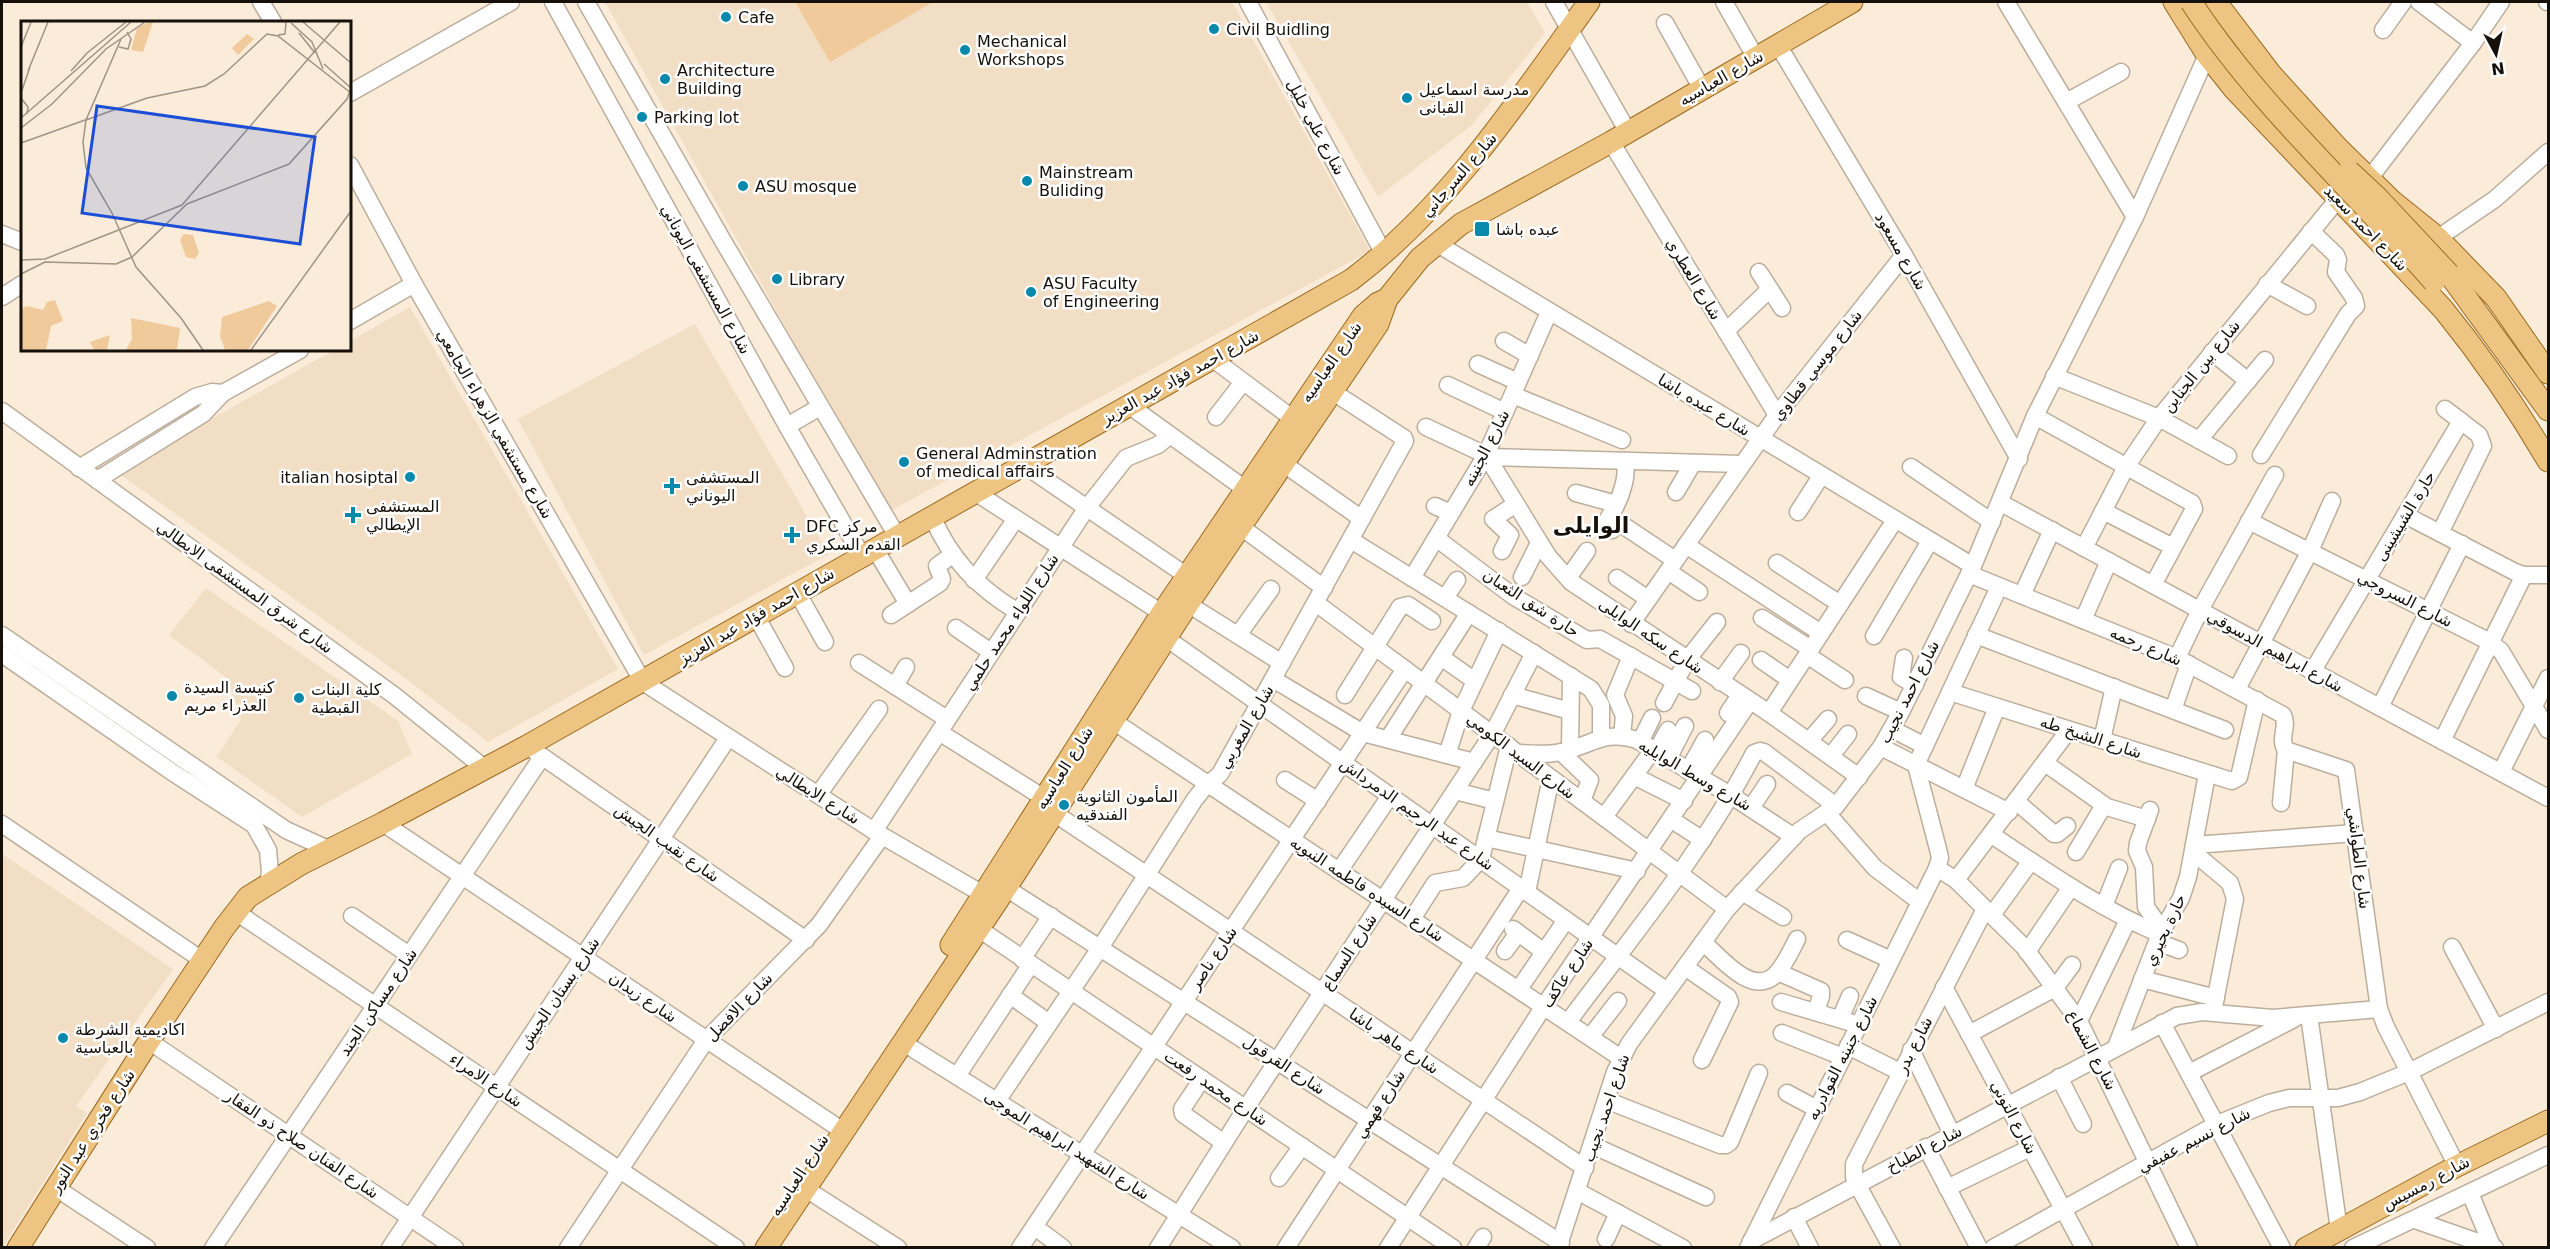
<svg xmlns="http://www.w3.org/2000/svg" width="2550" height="1249" font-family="'DejaVu Sans','Noto Naskh Arabic',sans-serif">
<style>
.built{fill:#f1dec5}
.green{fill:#f0ca9b}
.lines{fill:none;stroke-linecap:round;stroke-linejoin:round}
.minor-casing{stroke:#bcae9d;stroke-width:19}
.major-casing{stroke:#9b6b21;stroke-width:23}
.minor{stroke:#fff;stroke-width:16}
.major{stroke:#eec482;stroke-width:21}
.major-bridge-casing{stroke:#9b6b21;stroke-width:23;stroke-linecap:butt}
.major-bridge{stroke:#eec482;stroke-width:21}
.poi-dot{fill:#0689ab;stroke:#fff;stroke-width:2}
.labels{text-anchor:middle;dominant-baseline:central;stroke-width:5;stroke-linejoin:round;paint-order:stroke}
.poi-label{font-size:16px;fill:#15100a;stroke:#fff;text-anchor:start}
.street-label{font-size:16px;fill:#15100a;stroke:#fff}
.district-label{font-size:22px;font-weight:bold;fill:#15100a;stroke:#fff}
.inset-road{fill:none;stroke:#9e9486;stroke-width:1.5}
.view{fill:#1d4ed8;fill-opacity:0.15;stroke:#1d4ed8;stroke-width:3}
.inset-edge{fill:none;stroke:#15100a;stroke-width:3}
</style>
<rect width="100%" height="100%" fill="#faecd9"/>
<g class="built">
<path d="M605 2H1232L1370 251 892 510 797 348Z"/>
<path d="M1266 2H1527L1545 33 1472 125 1378 197Z"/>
<path d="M410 307 618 669 488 742 409 681 117 472 334 350H350V341Z"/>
<path d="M695 324 829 554 644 655 518 419Z"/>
<path d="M206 588 398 721 412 754 302 817 217 757 241 719 227 678 169 635Z"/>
<path d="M2 854 173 969 76 1106 87 1113 2 1248Z"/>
</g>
<path class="green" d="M795 2H933L830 62Z"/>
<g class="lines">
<defs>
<g id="minor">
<path d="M261 2 273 22"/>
<path d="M553 2 787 426 862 556"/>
<path d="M586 2 723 241 897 536"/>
<path d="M1248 2 1384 254"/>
<path d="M1554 2 1628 132"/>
<path d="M1724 2 1756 58"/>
<path d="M2006 2 2135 217"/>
<path d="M2419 2 2473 43"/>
<path d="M2547 2H2548"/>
<path d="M1665 23 1702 89"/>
<path d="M2383 30 2403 2"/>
<path d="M1778 45 1904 255 2019 459"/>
<path d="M350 93 511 2"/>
<path d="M2066 102 2121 72"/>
<path d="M1611 142 1777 415"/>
<path d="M350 165 414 284 643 682 874 831 993 900"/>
<path d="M2369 179 2473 43 2501 2"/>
<path d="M2 234 22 242"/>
<path d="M2438 238 2495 199 2548 152"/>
<path d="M1436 243 1973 566"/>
<path d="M1759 272 1782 308"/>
<path d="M2267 284 2307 306"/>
<path d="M2 297 22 284"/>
<path d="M350 321 414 284"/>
<path d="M1726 331 1770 289"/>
<path d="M1504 341 1530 356"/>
<path d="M2212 352 2248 381"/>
<path d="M1213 359 1292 418"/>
<path d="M1478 364 1518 382"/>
<path d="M2054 376 2159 418 2228 456"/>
<path d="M1448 385 1505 412"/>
<path d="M1513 395 1622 440"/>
<path d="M1130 406 1245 489"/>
<path d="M2 411 395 696 484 768"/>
<path d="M2035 416 2192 503 2194 509 2153 585"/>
<path d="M1216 417 1243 382"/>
<path d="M787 426 820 407"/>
<path d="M1426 427 1486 455 1548 556 1571 582 1769 713 1859 777"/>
<path d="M2199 440 2265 360"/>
<path d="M2261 455 2348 314 2356 306 2354 298 2336 272 2338 260 2336 255 2311 231"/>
<path d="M1487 457 1742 464"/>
<path d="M1284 464 1362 519"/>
<path d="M1024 465 1187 576"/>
<path d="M1911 467 1992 522"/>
<path d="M79 468 195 397 212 392 223 393"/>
<path d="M97 480 203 414 223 393 300 350"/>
<path d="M975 492 1171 619"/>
<path d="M1676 492 1693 463"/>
<path d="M1576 493 1616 504"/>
<path d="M2001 503 2548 798"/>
<path d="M1435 506 1451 513"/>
<path d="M2103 511 2173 547"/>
<path d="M1798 512 1821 476"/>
<path d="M2405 515 2515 572 2524 575H2548"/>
<path d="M932 516C950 559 978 588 1018 612"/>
<path d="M2249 521 2490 642 2501 651 2548 730"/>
<path d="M1621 524 1675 560"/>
<path d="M1241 527 1324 588"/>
<path d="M1612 530 1606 526C1606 519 1611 515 1614 509 1621 497 1629 474 1624 461"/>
<path d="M2440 533 2483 446 2479 435 2445 409"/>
<path d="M1436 538 1513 596 1587 640 1600 639 1692 691"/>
<path d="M1351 540 1591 689 1601 705V737"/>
<path d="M1686 545 1821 633"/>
<path d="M2084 548 2126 467 2159 418 2338 199"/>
<path d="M875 549 908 604"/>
<path d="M1502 551 1510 535 1493 519 1516 504"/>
<path d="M1777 563 1840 604"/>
<path d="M1668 571 1699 592"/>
<path d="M1969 574 2177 658 2283 715C2289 727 2278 739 2286 750"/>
<path d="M1522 577 1539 543"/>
<path d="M1412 578 1486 455 1549 312"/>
<path d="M1568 578 1587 551"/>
<path d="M1617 578 1648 599"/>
<path d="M974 580 1015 520"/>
<path d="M797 592 825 642"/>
<path d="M2022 595 2052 530"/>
<path d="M1445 598 1457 580"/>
<path d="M1316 603 1727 909"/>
<path d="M1188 604 1282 663"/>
<path d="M891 615 940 583 942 579 937 566 952 555"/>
<path d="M756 616 785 668"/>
<path d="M1762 618 1811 649"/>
<path d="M2083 620 2109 561"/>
<path d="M1631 624 1777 415 1904 255"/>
<path d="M956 628 991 652"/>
<path d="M2 635 286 830 330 850"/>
<path d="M1238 635 1271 589"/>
<path d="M1976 635 2225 730"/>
<path d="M1874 636 1930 541"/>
<path d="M1166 638 1667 991"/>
<path d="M2 654 172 772 254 825 268 850 270 872 268 883"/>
<path d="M1807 655 1845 680"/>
<path d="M1441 657 1475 681"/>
<path d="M1904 658 1901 677 1915 685"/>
<path d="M2177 658 2200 610 2275 475"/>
<path d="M1761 660 1790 680"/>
<path d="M859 663 947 719"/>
<path d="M2312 672 2461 421"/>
<path d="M1273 679 1363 733 1474 762"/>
<path d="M1720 682 1741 653"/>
<path d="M895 686 906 667"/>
<path d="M2237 689 2310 551 2332 501"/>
<path d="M1950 692 2232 781 2239 777 2257 700"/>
<path d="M1345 695 1400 607 1408 605 1432 621"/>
<path d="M1512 695 1570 711"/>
<path d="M1866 696 1901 712"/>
<path d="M1664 703 1687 660 1717 622"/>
<path d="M2380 707 2462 544"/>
<path d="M2173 710 2189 664"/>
<path d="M1728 713 1740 695"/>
<path d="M1769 713 1895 520"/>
<path d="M1113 721 1621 1058"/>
<path d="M1892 729 1925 746"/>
<path d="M939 732 1044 798"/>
<path d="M1622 736 1624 716 1615 695 1631 656"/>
<path d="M1388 739 1469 613"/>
<path d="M2102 740 2114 687"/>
<path d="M1809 741 1828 719"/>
<path d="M2442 741 2524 575"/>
<path d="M1640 742 1652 718"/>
<path d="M1881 747 2009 812"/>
<path d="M1570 749 1571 676"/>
<path d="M533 750 806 940"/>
<path d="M2286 750 2346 770 2379 1009 2386 1027 2457 1166"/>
<path d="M1561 752 1590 780 1582 801"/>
<path d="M1656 752 1668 730"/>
<path d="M1519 753C1533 754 1547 755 1561 752 1590 746 1605 729 1637 740L1732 796 1794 837"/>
<path d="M1447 755 1461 711 1499 631"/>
<path d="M1831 756 1848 734"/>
<path d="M1668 759 1685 726"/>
<path d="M2045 763 2107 807 2147 819"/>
<path d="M1688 771 1705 740"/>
<path d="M2501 772 2548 678"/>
<path d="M1634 776 1684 801"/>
<path d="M1285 780 1318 801"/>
<path d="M1964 789 1997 707"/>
<path d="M1455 791 1495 801"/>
<path d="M818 795 879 709"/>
<path d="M2017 802 2054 834H2057L2067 826"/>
<path d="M2281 803 2286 750"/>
<path d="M1751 808 1767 784"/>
<path d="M2150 810 2138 843 2137 851 2144 867 2146 907 2162 930"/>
<path d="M1054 813 1585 1168"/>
<path d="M1827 813 1875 868 1920 902"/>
<path d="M1604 817 1653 750"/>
<path d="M1672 820 1703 840"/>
<path d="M383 823 843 1131"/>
<path d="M2 824 202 960"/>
<path d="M874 831 1086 509 1126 458 1158 445 1170 435"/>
<path d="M1992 835C2046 871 2100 909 2160 934"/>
<path d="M1486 838 1637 871"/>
<path d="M2194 845 2355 833"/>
<path d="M2076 852 2104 805"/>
<path d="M2193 852 2230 883 2235 899 2213 1012"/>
<path d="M1937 868 1956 880 2024 947 2079 1021 2189 1248"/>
<path d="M1339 871 1390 796"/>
<path d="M1956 880 2069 730"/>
<path d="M1006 888 1561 1243"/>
<path d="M1527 892 1551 778"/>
<path d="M1742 892 1783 917"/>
<path d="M2104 906 2119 868"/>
<path d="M236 912 736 1248"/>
<path d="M1992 915 2031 861"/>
<path d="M352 916 409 955"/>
<path d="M1412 919 1435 883 1463 878 1481 859 1509 746"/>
<path d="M979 929 1453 1248"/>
<path d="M1513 929 1544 952"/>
<path d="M1847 940 1891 960"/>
<path d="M1703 942C1720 957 1752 997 1775 975 1785 965 1791 951 1797 939"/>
<path d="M2157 942 2179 950"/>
<path d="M2452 947 2496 1029"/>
<path d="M1505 951 1518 933"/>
<path d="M2027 952 2071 887"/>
<path d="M1022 959 1051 916"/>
<path d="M1685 967 1728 997 1730 1002 1702 1060"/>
<path d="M1778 972 1821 991V996L1816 1012"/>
<path d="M2142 979 2216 998"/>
<path d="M1944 987 2084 1248"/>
<path d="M1519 989 1566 920"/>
<path d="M1010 995 1049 1023"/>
<path d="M1781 1002 1859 1025"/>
<path d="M2309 1015 2339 1230"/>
<path d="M1840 1019 1850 996"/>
<path d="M2079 1021 2128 920"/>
<path d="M1568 1022C1633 935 1704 850 1754 753L1760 751 1764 752 1836 806"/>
<path d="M2162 1023 2282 1248"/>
<path d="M1782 1033 1843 1057"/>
<path d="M1969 1034 2055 988 2072 965"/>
<path d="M1590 1037 1618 1001"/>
<path d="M149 1041 455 1248"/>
<path d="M902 1042 1232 1248"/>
<path d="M1848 1046 1900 1072"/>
<path d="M2116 1047 2160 934 2181 898 2188 877 2207 774"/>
<path d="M1911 1050 1952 1134"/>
<path d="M2189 1073 2294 1019"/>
<path d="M957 1076 1031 964"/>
<path d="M2059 1077 2083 1124"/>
<path d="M1202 1079 1182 1109 1183 1114 1224 1143"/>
<path d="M1787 1093 1817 1109"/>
<path d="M1606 1100 1720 1145H1726L1730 1142 1759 1073"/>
<path d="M997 1101 1100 948 1195 799 1203 789 1220 774 1405 441 1404 438 1333 392"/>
<path d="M1592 1145 1706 1197"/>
<path d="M1926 1147 1979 1248"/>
<path d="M1279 1178 1302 1146"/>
<path d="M56 1188 147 1248"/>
<path d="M1947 1188 2030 1148"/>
<path d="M806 1189 898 1248"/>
<path d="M1577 1191 1683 1248"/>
<path d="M2470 1193 2492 1246"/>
<path d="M1794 1217 1810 1248"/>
<path d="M2415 1220 2495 1248"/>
<path d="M1035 1227 1063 1248"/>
<path d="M1606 1239 1618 1213"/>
<path d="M1751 1241 2177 1016 2202 1012 2273 1018 2379 1009"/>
<path d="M213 1248 542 757"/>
<path d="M390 1248 728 738"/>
<path d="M568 1248 706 1040 819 925 882 836"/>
<path d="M1020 1248 1405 669"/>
<path d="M1158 1248 1246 1108 1493 733 1534 653"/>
<path d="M1286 1248 1521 888"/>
<path d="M1388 1248 1544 1006 1750 701"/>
<path d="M1476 1248 1483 1237"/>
<path d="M1558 1248 1615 1072 1629 1044 1727 909 1799 831 1836 806 1881 747 1901 712 1973 566 2035 416 2135 217 2207 55"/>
<path d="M1748 1248 1937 868 1940 858 1938 849 1916 765 1999 587"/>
<path d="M1892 1248 1857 1184 1854 1177V1164L1985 909"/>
<path d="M1993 1248 2217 1124 2269 1103 2289 1098H2338L2360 1092 2409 1072 2548 1002"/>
<path d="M2353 1248 2548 1155"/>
</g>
<g id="major">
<path d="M2174 2 2207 55 2234 89 2443 309C2482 357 2517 408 2548 461"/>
<path d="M2216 2 2271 74 2338 148 2392 201 2438 238 2496 298 2548 373"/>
<path d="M2449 274 2548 410"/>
<path d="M951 945 1162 613 1363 316 1378 303 1387 299"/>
<path d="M18 1248 149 1041 224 928 248 897 301 864 383 823 527 746 1351 280C1450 205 1518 101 1589 2"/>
<path d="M766 1248 1006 888 1188 604 1378 324 1387 299 1420 258 1461 224 1611 142 1852 2"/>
<path d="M2306 1248 2457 1166 2548 1121"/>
</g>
</defs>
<use href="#minor" class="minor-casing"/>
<use href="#major" class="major-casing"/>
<use href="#minor" class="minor"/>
<use href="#major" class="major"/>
<defs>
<g id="major-bridge">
<path d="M2191 2C2259 106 2352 188 2434 282"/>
<path d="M2349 171 2377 197 2449 274"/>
</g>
</defs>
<use href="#major-bridge" class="major-bridge-casing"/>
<use href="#major-bridge" class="major-bridge"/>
</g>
<g class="poi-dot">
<circle cx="726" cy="17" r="6"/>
<circle cx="1214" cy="29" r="6"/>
<circle cx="965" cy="50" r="6"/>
<circle cx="665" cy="79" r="6"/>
<circle cx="1407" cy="98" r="6"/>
<circle cx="642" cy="117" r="6"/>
<circle cx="1027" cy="181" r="6"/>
<circle cx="743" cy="186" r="6"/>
<rect x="1474" y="221" width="16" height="16" rx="3"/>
<circle cx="777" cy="279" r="6"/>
<circle cx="1031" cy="292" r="6"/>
<circle cx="904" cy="462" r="6"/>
<circle cx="410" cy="477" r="6"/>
<path d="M669 477h6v6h6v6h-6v6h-6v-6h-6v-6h6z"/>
<path d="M350 506h6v6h6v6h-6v6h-6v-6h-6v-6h6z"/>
<path d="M789 526h6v6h6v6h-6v6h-6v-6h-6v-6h6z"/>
<circle cx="172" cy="696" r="6"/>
<circle cx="299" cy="698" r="6"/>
<circle cx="1064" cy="805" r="6"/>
<circle cx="63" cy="1038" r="6"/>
</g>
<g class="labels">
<g class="poi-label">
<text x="738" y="17">Cafe</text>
<text x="1226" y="29">Civil Buidling</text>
<text x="977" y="41">Mechanical<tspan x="977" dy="18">Workshops</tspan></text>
<text x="677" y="70">Architecture<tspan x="677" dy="18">Building</tspan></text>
<text x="1419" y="89">مدرسة اسماعيل<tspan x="1419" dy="18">القبانى</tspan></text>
<text x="654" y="117">Parking lot</text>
<text x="1039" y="172">Mainstream<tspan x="1039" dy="18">Buliding</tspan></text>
<text x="755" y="186">ASU mosque</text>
<text x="1496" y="229">عبده باشا</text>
<text x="789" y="279">Library</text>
<text x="1043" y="283">ASU Faculty<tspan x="1043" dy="18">of Engineering</tspan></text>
<text x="916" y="453">General Adminstration<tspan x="916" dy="18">of medical affairs</tspan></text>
<text x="398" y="477" text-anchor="end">italian hosiptal</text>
<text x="686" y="477">المستشفى<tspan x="686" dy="18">اليوناني</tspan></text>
<text x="366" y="506">المستشفى<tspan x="366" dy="18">الإيطالي</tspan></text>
<text x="806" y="526">DFC مركز<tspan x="806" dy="18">القدم السكري</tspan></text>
<text x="184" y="687">كنيسة السيدة<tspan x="184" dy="18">العذراء مريم</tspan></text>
<text x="311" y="689">كلية البنات<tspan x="311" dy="18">القبطية</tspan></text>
<text x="1076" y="796">المأمون الثانوية<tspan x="1076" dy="18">الفندقيه</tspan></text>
<text x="75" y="1029">اكاديمية الشرطة<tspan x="75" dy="18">بالعباسية</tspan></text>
</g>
<g class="street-label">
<text transform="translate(1721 78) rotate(-30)">شارع العباسيه</text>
<text transform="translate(1316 127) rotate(62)">شارع علي خليل</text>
<text transform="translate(1459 175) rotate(-49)">شارع السرجاني</text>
<text transform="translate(2366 228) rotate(46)">شارع احمد سعيد</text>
<text transform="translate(1901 251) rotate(60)">شارع مسعود</text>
<text transform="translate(706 279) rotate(61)">شارع المستشفى اليوناني</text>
<text transform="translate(1694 279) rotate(59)">شارع العطري</text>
<text transform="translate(1331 362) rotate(-55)">شارع العباسيه</text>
<text transform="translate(1817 365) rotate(-52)">شارع موسي قطاوي</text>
<text transform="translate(2201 366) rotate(-51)">شارع بين الجناين</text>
<text transform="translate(1180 377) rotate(-29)">شارع احمد فؤاد عبد العزيز</text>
<text transform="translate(1704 405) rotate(31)">شارع عبده باشا</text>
<text transform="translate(495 424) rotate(60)">شارع مستشفي الزهراء الجامعي</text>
<text transform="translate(1486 448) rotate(-63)">شارع الجنينه</text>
<text transform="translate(2405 516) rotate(-59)">حارة الشيشينى</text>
<text transform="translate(245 587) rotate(36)">شارع شرق المستشفى الايطالي</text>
<text transform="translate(2405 599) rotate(27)">شارع السروجي</text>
<text transform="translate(1531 603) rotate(33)">حارة شق الثعبان</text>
<text transform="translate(756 616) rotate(-30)">شارع احمد فؤاد عبد العزيز</text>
<text transform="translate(1011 622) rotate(-57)">شارع اللواء محمد حلمي</text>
<text transform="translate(1651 636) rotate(34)">شارع سكه الوايلى</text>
<text transform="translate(2146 646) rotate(23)">شارع رحمه</text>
<text transform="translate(2275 651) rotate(29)">شارع ابراهيم الدسوقي</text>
<text transform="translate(1909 692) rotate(-63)">شارع احمد نجيب</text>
<text transform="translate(1246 727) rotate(-60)">شارع المغربي</text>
<text transform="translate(2091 737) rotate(18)">شارع الشيخ طه</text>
<text transform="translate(1521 756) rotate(37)">شارع السيد الكومي</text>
<text transform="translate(1064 768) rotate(-58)">شارع العباسيه</text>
<text transform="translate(1695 775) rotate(30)">شارع وسط الوايليه</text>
<text transform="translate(818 795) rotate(32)">شارع الايطالي</text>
<text transform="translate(1417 814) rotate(35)">شارع عبد الرحيم الدمرداش</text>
<text transform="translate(667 843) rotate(35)">شارع نقيب الجيش</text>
<text transform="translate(2359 858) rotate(83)">شارع الطواشي</text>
<text transform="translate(1367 889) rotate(33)">شارع السيده فاطمه النبويه</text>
<text transform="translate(2165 930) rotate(-65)">حارة بحيري</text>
<text transform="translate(1349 952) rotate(-57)">شارع السماع</text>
<text transform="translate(1213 958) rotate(-56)">شارع ناصر</text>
<text transform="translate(1567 973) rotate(-56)">شارع عاكف</text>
<text transform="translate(559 993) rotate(-56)">شارع بستان الجيش</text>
<text transform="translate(643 997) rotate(34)">شارع زيدان</text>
<text transform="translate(378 1002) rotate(-56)">شارع مساكن الجند</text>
<text transform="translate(739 1007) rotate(-46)">شارع الافضل</text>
<text transform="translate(1394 1041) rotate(34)">شارع ماهر باشا</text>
<text transform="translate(1914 1045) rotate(-63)">شارع بدر</text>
<text transform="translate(2092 1050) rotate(62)">شارع الشماع</text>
<text transform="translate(1842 1058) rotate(-63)">شارع جنينه القوادريه</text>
<text transform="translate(1284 1065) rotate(33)">شارع القرقول</text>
<text transform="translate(486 1080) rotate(34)">شارع الامراء</text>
<text transform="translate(1216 1088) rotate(34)">شارع محمد رفعت</text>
<text transform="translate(1380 1104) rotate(-57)">شارع فهمي</text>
<text transform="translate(1606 1108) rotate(-71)">شارع احمد نجيب</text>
<text transform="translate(2014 1117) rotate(62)">شارع التوني</text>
<text transform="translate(92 1131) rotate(-57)">شارع فخري عبد النور</text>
<text transform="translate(2194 1140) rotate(-27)">شارع نسيم عفيفي</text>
<text transform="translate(302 1144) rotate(34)">شارع الفنان صلاح ذو الفقار</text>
<text transform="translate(1067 1145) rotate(32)">شارع الشهيد ابراهيم الموجى</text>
<text transform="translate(1924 1149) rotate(-28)">شارع الطباخ</text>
<text transform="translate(799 1175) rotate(-57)">شارع العباسيه</text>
<text transform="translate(2426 1183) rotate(-28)">شارع رمسيس</text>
</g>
<g class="district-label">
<text x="1591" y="525">الوايلى</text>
</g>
</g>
<g transform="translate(21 21)">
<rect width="330" height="330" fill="#faecd9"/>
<path d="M128 1H132L122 31 110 29 116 7ZM226 13 233 18 217 34 211 27ZM163 213 172 214 178 232 174 238 165 236 159 219ZM34 279 42 300 30 305 25 329H0V289L5 285 22 289 26 281ZM248 280 256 285 227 329H204L199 315 201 296ZM110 297 159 307 156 329H105L111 318ZM89 314 86 329H73L69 321Z" fill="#f0ca9b"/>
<path class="inset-road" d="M282 1 330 42M270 2 291 21 302 48M278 12 294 32M257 14 264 13 265 1M100 18 65 99 62 121 65 147 91 192 115 246 160 297 182 329M0 26 10 1M98 26 107 28 110 18 106 11M303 43 330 67M7 50 27 1M50 50 66 32 105 1M0 72 9 46M0 77 7 86 6 93M0 97 110 1M65 99 126 77 184 65 203 53 246 13 257 15 330 72M0 107 31 83 85 28 124 1M0 122 67 98M0 239 24 238 161 184 319 1M0 253 24 241 95 243 111 236 166 183 268 143 326 78 330 67M230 329 330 190"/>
<path class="view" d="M76 85 294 116 279 223 61 192Z"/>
<rect width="330" height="330" class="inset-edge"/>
</g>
<rect width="2550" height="1249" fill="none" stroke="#15100a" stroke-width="6"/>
<g transform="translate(2496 54) rotate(172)" stroke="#ffffff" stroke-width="4.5" paint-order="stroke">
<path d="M0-4.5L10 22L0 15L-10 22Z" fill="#15100a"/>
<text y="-9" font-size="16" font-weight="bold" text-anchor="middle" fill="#15100a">N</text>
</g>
</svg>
